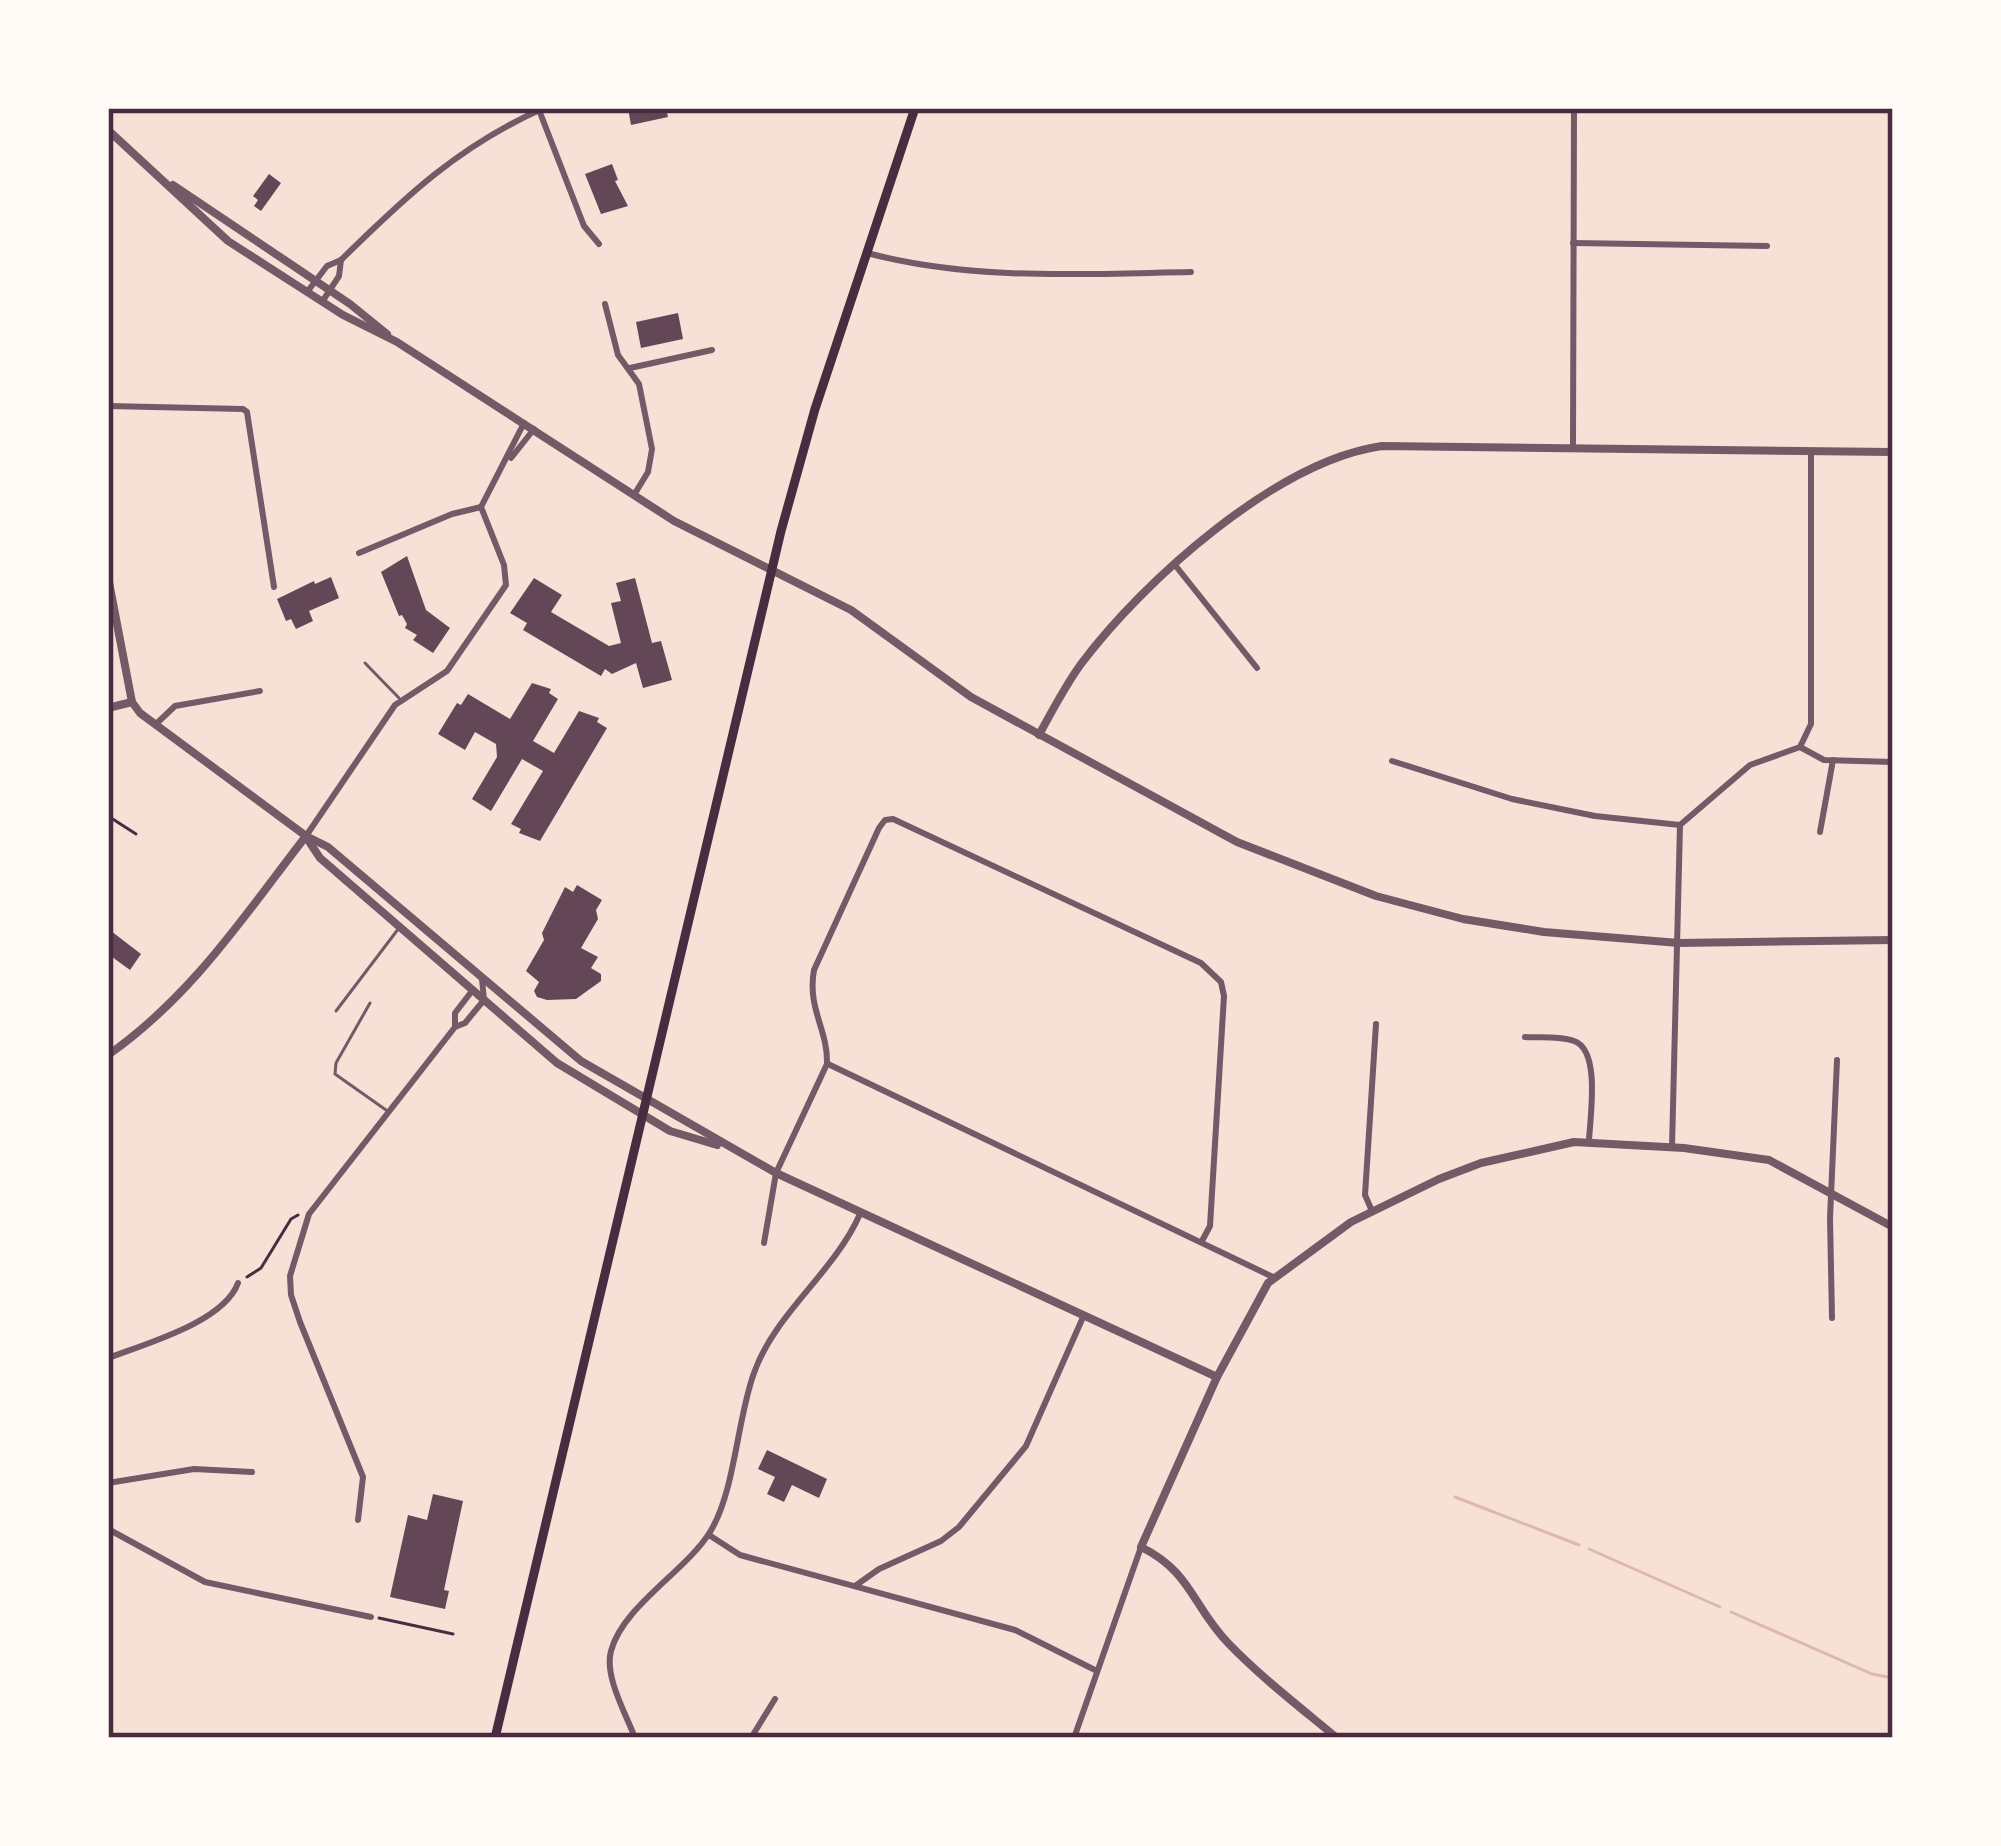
<svg xmlns="http://www.w3.org/2000/svg" width="2001" height="1846" font-family="'PT Sans Narrow',sans-serif">
<style>
.lines{fill:none;stroke-linecap:round;stroke-linejoin:round}
.stream{stroke:#dcb8b0;stroke-width:3}
.building{fill:#644757}
.path{stroke:#4a2c40;stroke-width:3}
.service{stroke:#755966;stroke-width:3}
.minor{stroke:#755966;stroke-width:6}
.tertiary{stroke:#755966;stroke-width:8}
.secondary{stroke:#4a2c40;stroke-width:9}
.neatline{fill:none;stroke:#4a2c40;stroke-width:4.5}
</style>
<rect width="100%" height="100%" fill="#f7e1d7"/>
<g class="lines">
<g class="stream">
<path d="M1455 1497 1579 1545"/>
<path d="M1589 1549 1720 1607"/>
<path d="M1731 1612 1872 1674 1893 1678"/>
</g>
</g>
<g class="building">
<path d="M628 108H682V110L667 113 668 117 631 125Z"/>
<path d="M612 164 618 180 615 181 628 206 601 214 585 174Z"/>
<path d="M269 174 281 183 261 211 254 206 258 200 253 196Z"/>
<path d="M678 313 683 339 641 348 636 322Z"/>
<path d="M407 556 426 610 450 628 433 653 413 640 417 635 405 628 407 624 402 615 399 616 381 572Z"/>
<path d="M331 577 339 598 309 611 313 621 296 629 291 619 286 621 277 599 314 581 315 584Z"/>
<path d="M534 578 562 595 551 612 609 646 621 643 611 603 621 601 616 583 635 578 652 643 661 641 672 680 643 688 636 663 612 674 605 669 601 676 523 630 527 623 510 613Z"/>
<path d="M532 683 551 689 549 693 558 699 533 741 554 753 579 711 599 718 597 722 607 728 540 841 519 833 521 829 511 824 543 771 522 759 491 811 472 799 497 757 496 744 475 732 465 750 438 734 457 703 461 705 468 694 510 719Z"/>
<path d="M577 885 602 900 596 910 598 919 581 948 598 957 591 968 601 974V981L576 999 547 1000 537 997 534 991 539 982 526 971 544 940 542 933 565 887 573 892Z"/>
<path d="M111 931 141 954 130 970 108 954Z"/>
<path d="M767 1450 827 1479 819 1498 792 1485 784 1502 767 1494 775 1477 758 1469Z"/>
<path d="M433 1494 463 1501 444 1590 449 1591 445 1609 390 1597 408 1515 427 1520Z"/>
</g>
<g class="lines">
<g class="path">
<path d="M108 816 136 834"/>
<path d="M247 1277 261 1268 291 1219 298 1215"/>
<path d="M379 1618 453 1634"/>
</g>
<g class="service">
<path d="M365 663 399 698"/>
<path d="M370 1003 336 1063 335 1074 386 1110"/>
<path d="M336 1011 399 928"/>
</g>
<g class="minor">
<path d="M539 110 584 226 599 244"/>
<path d="M1573 243 1767 246"/>
<path d="M867 253C973 281 1083 274 1191 272"/>
<path d="M307 292 327 266 341 260C406 196 460 145 544 108"/>
<path d="M322 302 339 276 341 260"/>
<path d="M605 304 618 355 639 384 652 449 648 472 634 495"/>
<path d="M630 368 712 350"/>
<path d="M108 406 243 409 247 412 274 587"/>
<path d="M1573 447 1574 108"/>
<path d="M511 458 534 429"/>
<path d="M359 553 452 514 481 507"/>
<path d="M1175 565 1257 668"/>
<path d="M155 725 175 706 260 691"/>
<path d="M1800 747 1824 760 1893 762"/>
<path d="M1392 761 1512 799 1595 816 1680 825"/>
<path d="M1820 832 1833 760"/>
<path d="M306 836 395 705 447 671 506 585 504 565 481 507 524 423"/>
<path d="M455 1026V1013L472 991"/>
<path d="M1525 1037C1540 1038 1560 1036 1574 1041 1601 1050 1590 1117 1589 1141"/>
<path d="M828 1064 1273 1277"/>
<path d="M1672 1147 1680 825 1750 765 1800 747 1811 724V451"/>
<path d="M1372 1211 1365 1195 1376 1024"/>
<path d="M764 1243 776 1173 827 1064C828 1029 807 1009 814 970L879 828 885 820 893 819 1201 963 1221 982 1224 996 1210 1226 1202 1241"/>
<path d="M1832 1318 1830 1218 1837 1060"/>
<path d="M108 1358C145 1344 224 1322 238 1283"/>
<path d="M108 1483 194 1469 252 1472"/>
<path d="M358 1520 363 1477 300 1322 291 1295 290 1276 309 1214 455 1027 465 1023 484 1000 482 979"/>
<path d="M108 1529 205 1582 371 1617"/>
<path d="M709 1535 740 1555 1015 1630 1097 1671"/>
<path d="M855 1586 879 1569 941 1541 959 1527 1026 1446 1084 1315"/>
<path d="M635 1738C626 1714 604 1676 611 1651 623 1606 686 1571 710 1532 735 1492 737 1419 754 1373 775 1313 834 1273 860 1214"/>
<path d="M751 1738 775 1699"/>
<path d="M1074 1738 1141 1547"/>
</g>
<g class="tertiary">
<path d="M108 130 228 241 343 315 397 342 674 521 851 610 971 697 1237 842 1376 896 1463 919 1544 932 1679 943 1893 940"/>
<path d="M173 185 350 304 387 334"/>
<path d="M108 577 132 702 140 713 306 836 328 847 581 1061 776 1173 1217 1377"/>
<path d="M108 708 132 702"/>
<path d="M1039 735C1052 711 1065 686 1081 664 1144 580 1277 461 1382 446L1893 452"/>
<path d="M306 837 320 858 557 1063 670 1131 717 1145"/>
<path d="M108 1055C192 996 244 916 306 836"/>
<path d="M1337 1738C1301 1708 1262 1678 1229 1644 1193 1608 1192 1572 1141 1547L1217 1377 1268 1283 1351 1222 1439 1179 1481 1163 1574 1142 1684 1148 1769 1160 1893 1227"/>
</g>
<path class="secondary" d="M495 1738 781 531 815 409 915 108"/>
</g>
<rect width="2001" height="1846" fill="none" stroke="#fffaf5" stroke-width="222"/>
<rect x="111" y="111" width="1779" height="1624" class="neatline"/>
</svg>
